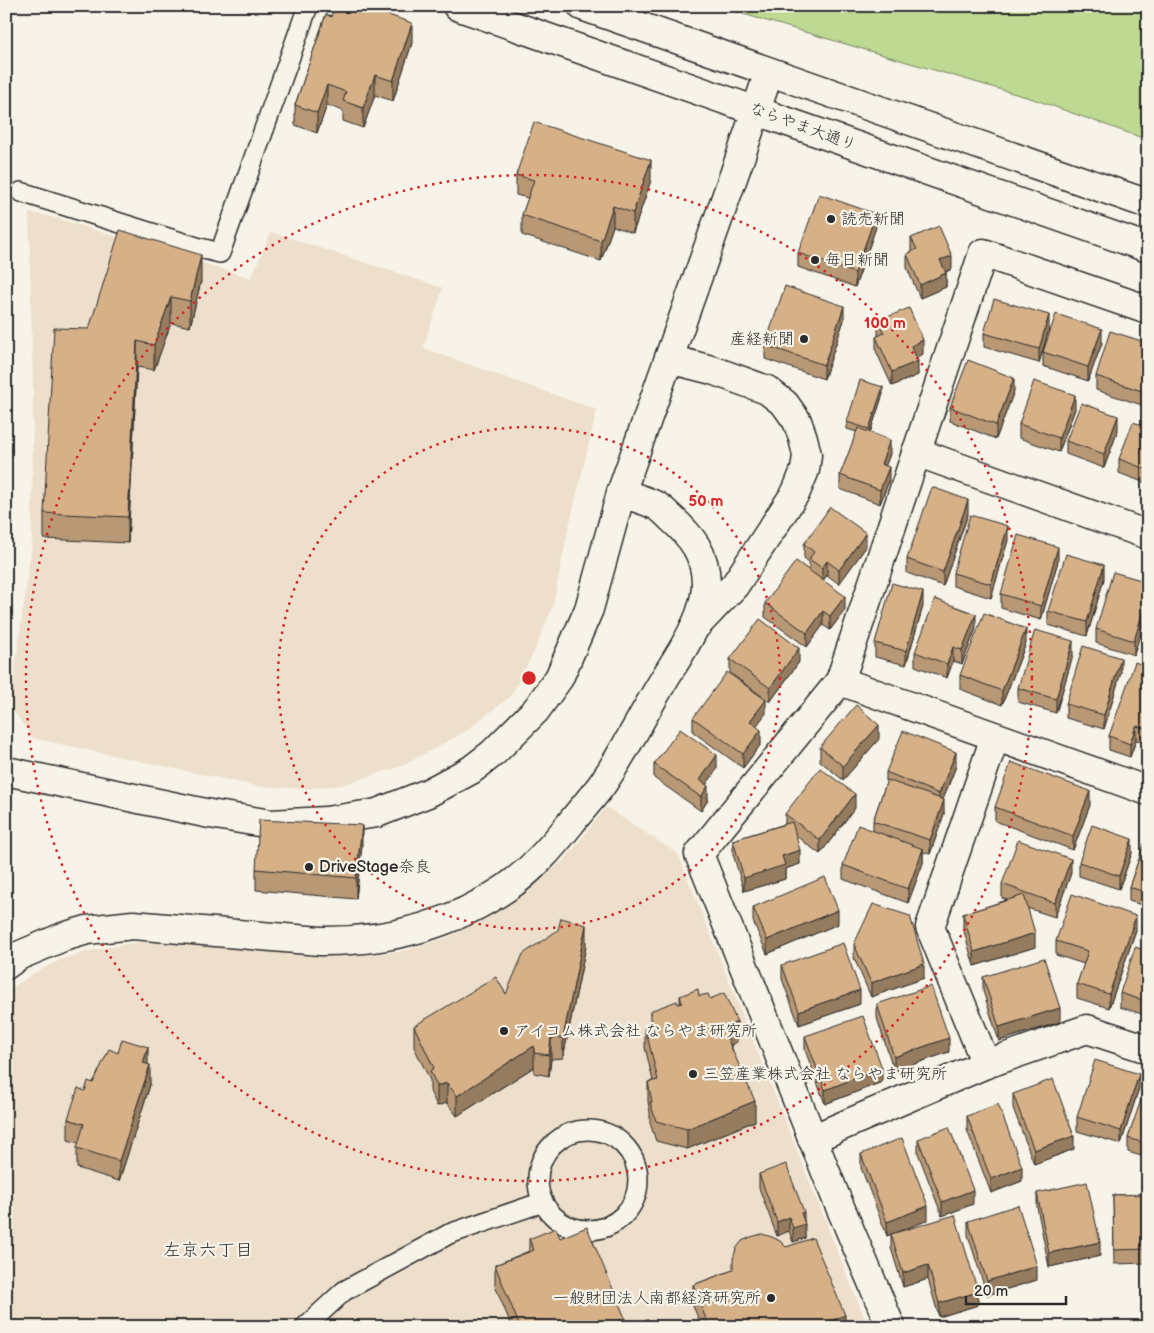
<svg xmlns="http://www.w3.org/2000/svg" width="1154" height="1333" font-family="'Balsamiq Sans','Klee One',sans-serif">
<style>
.built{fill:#eddfcb}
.green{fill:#beda92;stroke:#74825e}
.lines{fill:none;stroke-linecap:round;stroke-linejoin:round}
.service-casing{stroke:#2b2b2b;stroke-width:22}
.minor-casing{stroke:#2b2b2b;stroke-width:31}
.tertiary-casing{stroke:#2b2b2b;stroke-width:31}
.service{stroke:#f7f3e8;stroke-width:19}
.minor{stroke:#f7f3e8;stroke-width:28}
.tertiary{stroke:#f7f3e8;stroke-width:28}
.wall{fill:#b89875;stroke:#2b2b2b}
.shaded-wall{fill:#967c5f;stroke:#2b2b2b}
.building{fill:#d6b188;stroke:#2b2b2b}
.ring{fill:none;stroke:#d62828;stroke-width:2.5;stroke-dasharray:2.5 5}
.poi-dot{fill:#2b2b2b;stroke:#f7f3e8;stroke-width:2}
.labels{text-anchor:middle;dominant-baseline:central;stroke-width:4.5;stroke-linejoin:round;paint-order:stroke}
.street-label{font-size:16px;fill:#2b2b2b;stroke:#f7f3e8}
.poi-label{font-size:16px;fill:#2b2b2b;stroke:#f7f3e8;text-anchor:start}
.neighbourhood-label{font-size:18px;fill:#2b2b2b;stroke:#f7f3e8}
.centre{fill:#d62828;stroke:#f7f3e8;stroke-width:2.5}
.ring-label{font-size:15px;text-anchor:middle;font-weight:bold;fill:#d62828;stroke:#f7f3e8;stroke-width:4.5;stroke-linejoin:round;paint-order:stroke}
</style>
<rect width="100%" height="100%" fill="#f7f3e8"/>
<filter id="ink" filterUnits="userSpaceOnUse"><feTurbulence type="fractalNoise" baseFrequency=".02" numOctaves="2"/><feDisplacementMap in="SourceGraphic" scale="10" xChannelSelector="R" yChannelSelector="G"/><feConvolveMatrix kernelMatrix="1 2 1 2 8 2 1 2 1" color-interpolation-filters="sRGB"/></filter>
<g filter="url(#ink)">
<g class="built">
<path d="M29 213 49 216 251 278 271 232 443 288 423 348 597 410 567 535 553 605 535 650 510 697 463 733 402 766 342 785 304 789 256 786 32 738 10 706 32 544 33 392Z"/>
<path d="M606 807 678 854 868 1327H6V993L9 990 34 973 60 960 89 951 138 942 177 944 341 957 400 952 446 938 486 919 525 893 567 857Z"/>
</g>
<path class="green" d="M716 6H1148V140L1033 99Z"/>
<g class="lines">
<defs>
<g id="service">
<path d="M21 192 200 248 220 253 308 6"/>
<circle cx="588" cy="1180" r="50"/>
<path d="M305 1327 344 1291 449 1234 543 1202"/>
</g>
<g id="minor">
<path d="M669 359 712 370 767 390 785 404 797 421 803 438 807 455 805 470 796 492 735 585 694 628"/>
<path d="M916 452 1148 535"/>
<path d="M840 681 1148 791"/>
<path d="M986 1064 930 927 995 737"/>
<path d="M812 1139 986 1064 1087 1029 1148 1049"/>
<path d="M891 1327 835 1195 699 854 840 681 983 253 1148 310"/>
</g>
<g id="tertiary">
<path d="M457 6 1148 248"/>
<path d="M582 6 1148 204"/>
<path d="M6 771 210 814 271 824 326 821 377 813 428 793 471 770 493 753 536 710 559 678 589 609 621 493 741 155 769 72"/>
<path d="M6 965 18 956 63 937 87 930 133 925 320 941C388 942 450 926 506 888 531 871 551 848 570 824 580 811 591 799 601 786 622 756 640 720 659 688 676 658 707 619 706 582 705 553 692 537 671 518 667 514 662 509 657 506 646 500 633 497 621 493"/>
</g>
</defs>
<use href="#service" class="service-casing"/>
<use href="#minor" class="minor-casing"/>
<use href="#tertiary" class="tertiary-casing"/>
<use href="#service" class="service"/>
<use href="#minor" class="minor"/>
<use href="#tertiary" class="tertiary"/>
</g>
<g class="wall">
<path d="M326 14 412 43 393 101 375 95 363 128 343 121V111L327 105 317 133 295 125V105Z"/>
<path d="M516 175 651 180 633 233 613 226 601 261 522 235V215L528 198 516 195Z"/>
<path d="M876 227 855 287 798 267V253Z"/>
<path d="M911 238 952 269 946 272V287L920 298 907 268V254L911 252Z"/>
<path d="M201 281 190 327 171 323 154 370 137 367 128 543 44 539V513L89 329Z"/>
<path d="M844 320 824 379 765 359V345Z"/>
<path d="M878 321 923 354 916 357 918 375 892 386 876 351V337L878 336Z"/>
<path d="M1049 329 1039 363 984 347V333Z"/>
<path d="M1102 343 1088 381 1043 366V352Z"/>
<path d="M1148 343V407L1096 390V376Z"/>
<path d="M1014 391 996 439 950 421V407Z"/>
<path d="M883 394 870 433 890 454 885 466 889 481 880 504 840 489V475L857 432 847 429V422Z"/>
<path d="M1075 409 1059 452 1019 438V424Z"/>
<path d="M1148 427V484L1119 473V459Z"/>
<path d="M1118 430 1104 468 1066 454V441Z"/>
<path d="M968 514 943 586 907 573V559Z"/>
<path d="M1008 540 991 598 953 586V573Z"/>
<path d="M804 544 866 547 839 584 827 575 823 581 845 610 830 630 823 625 807 647 765 617V603L809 570V562L804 558Z"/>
<path d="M1058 561 1041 620 1001 608V594Z"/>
<path d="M1104 579 1087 636 1048 625V611Z"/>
<path d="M1148 582 1134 655 1096 643V629Z"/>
<path d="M923 606 906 665 875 657V643Z"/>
<path d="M976 628 962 664 953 661 947 678 915 666V652Z"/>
<path d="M1148 639V660L1146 659V645Z"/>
<path d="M1026 643 1002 705 960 689V675Z"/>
<path d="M1073 655 1056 713 1018 702V688Z"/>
<path d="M730 659 799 662 770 702 730 673Z"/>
<path d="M1148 667V743L1136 740 1130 757 1109 750V736Z"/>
<path d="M1121 672 1104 729 1066 718V704Z"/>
<path d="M766 713 756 726 761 744 743 768 693 732V718Z"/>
<path d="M879 739 843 780 820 761V747Z"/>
<path d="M654 764 717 769 706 785 708 800 701 811 654 778Z"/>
<path d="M956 766 943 800 944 814 930 854 923 852V863L908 903 843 879V865L873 830V821L886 783V772Z"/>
<path d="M1090 805 1073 850 995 821V807Z"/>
<path d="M855 808 820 854 796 836 800 864 785 869V879L744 891 733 854V840L785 824V814Z"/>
<path d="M1148 833V907L1129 901V887Z"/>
<path d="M362 845 356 899 256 890V869Z"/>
<path d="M1132 853 1119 889 1079 876V862Z"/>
<path d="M1071 873 1055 917 1027 908 1035 947 974 966 963 928V914L1007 900 1002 898V884Z"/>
<path d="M753 907 838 924 767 954 753 921Z"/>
<path d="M1136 930 1109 1008 1077 998V984L1084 964 1056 955V941Z"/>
<path d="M854 944 924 978 871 997 854 958Z"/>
<path d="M586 946 563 1058 551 1059 549 1076 534 1073V1067L457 1116 447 1103 437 1106 430 1091V1080L414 1047V1026L506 994Z"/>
<path d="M1148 951V1016L1120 1007V993Z"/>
<path d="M782 965 860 1004 799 1025 782 979Z"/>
<path d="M983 977 1060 1022 999 1041 983 991Z"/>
<path d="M680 996H699L710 999 737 1042 731 1045 755 1121 687 1149 656 1141 650 1123V1112L648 1102V1082L653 1081 645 1047V1027L650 1025V1011L680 1004Z"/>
<path d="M877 1004 949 1052 894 1071 877 1018Z"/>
<path d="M805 1036 882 1082 825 1104 805 1050Z"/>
<path d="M118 1053 148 1064 150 1085 119 1181 77 1168V1148L79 1143 68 1140V1119L85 1091Z"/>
<path d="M1139 1088 1121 1144 1077 1131V1117Z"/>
<path d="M1148 1089V1158L1128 1152V1138Z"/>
<path d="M1013 1094 1074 1149 1034 1164 1013 1108Z"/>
<path d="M967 1116 1022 1181 991 1193 967 1130Z"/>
<path d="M918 1139 973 1204 942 1216 918 1153Z"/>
<path d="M861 1154 928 1220 892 1234 978 1305 939 1317 928 1279 903 1287 891 1248V1234L887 1236 861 1168Z"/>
<path d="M759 1174 804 1220 805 1238 793 1242 789 1231 777 1236 759 1188Z"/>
<path d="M1037 1193 1100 1256 1049 1267 1037 1207Z"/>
<path d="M1148 1194V1263L1114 1264 1113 1195Z"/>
<path d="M968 1221 1037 1280 987 1295 968 1235Z"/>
<path d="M560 1238 625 1327H512L495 1286V1265L529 1251V1239Z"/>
<path d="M733 1270 845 1327H702L693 1306V1285Z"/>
</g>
<g class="shaded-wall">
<path d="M412 23V43L393 101V81Z"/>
<path d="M375 75V95L363 128V108Z"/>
<path d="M327 85V105L317 133V113Z"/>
<path d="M651 160V180L633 233V213Z"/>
<path d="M613 206V226L601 261V241Z"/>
<path d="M876 214V227L855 287V273Z"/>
<path d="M201 255V281L190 327V301Z"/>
<path d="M952 256V269L940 274V260Z"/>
<path d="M946 273V287L920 298V285Z"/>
<path d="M171 297V323L154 370V345Z"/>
<path d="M844 306V320L824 379V365Z"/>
<path d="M1049 315V329L1039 363V349Z"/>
<path d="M1102 329V343L1088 381V367Z"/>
<path d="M923 340V354L911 360V346Z"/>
<path d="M137 341V367L128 543V517Z"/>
<path d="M918 361V375L892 386V372Z"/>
<path d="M1014 378V391L996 439V425Z"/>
<path d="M883 387V394L869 436V429Z"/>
<path d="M1075 395V409L1059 452V438Z"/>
<path d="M1118 416V430L1104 468V454Z"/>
<path d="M890 440V454L881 478V464Z"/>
<path d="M889 467V481L880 504V490Z"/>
<path d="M968 500V514L943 586V572Z"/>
<path d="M1008 526V540L991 598V584Z"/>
<path d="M866 533V547L839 584V570Z"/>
<path d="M1058 547V561L1041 620V606Z"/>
<path d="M827 561V575L822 582V568Z"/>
<path d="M1104 565V579L1087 636V622Z"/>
<path d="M923 592V606L906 665V651Z"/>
<path d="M1148 595V609L1134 655V641Z"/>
<path d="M845 596V610L830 630V616Z"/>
<path d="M823 611V625L807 647V633Z"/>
<path d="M976 614V628L962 664V650Z"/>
<path d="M1026 629V643L1002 705V691Z"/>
<path d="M1073 641V655L1056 713V699Z"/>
<path d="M953 647V661L947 678V664Z"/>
<path d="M799 648V662L770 702V688Z"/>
<path d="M1121 658V672L1104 729V715Z"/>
<path d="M766 700V713L750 735V721Z"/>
<path d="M879 725V739L843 780V766Z"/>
<path d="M1136 726V740L1130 757V744Z"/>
<path d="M761 730V744L743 768V754Z"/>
<path d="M956 752V766L939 808V794Z"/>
<path d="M717 755V769L700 794V780Z"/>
<path d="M708 786V800L701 811V797Z"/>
<path d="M1090 791V805L1073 850V836Z"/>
<path d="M855 794V808L820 854V840Z"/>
<path d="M944 800V814L930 854V840Z"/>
<path d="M362 825V845L356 899V878Z"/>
<path d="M1132 839V853L1119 889V876Z"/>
<path d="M923 849V863L908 903V889Z"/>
<path d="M800 850V864L785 869V879L744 891V878L782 856Z"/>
<path d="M1071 859V873L1055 917V903Z"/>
<path d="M838 910V924L767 954V940Z"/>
<path d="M1136 916V930L1109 1008V994Z"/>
<path d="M586 925V946L563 1058V1038Z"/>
<path d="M1035 933V947L974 966V952Z"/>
<path d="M924 964V978L871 997V983Z"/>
<path d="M860 990V1004L799 1025V1011Z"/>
<path d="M1060 1008V1022L999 1041V1027Z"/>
<path d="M737 1022V1042L723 1049V1029Z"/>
<path d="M551 1038V1059L549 1076V1055Z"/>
<path d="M949 1038V1052L894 1071V1057Z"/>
<path d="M534 1046V1067L457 1116V1096Z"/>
<path d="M148 1047V1067L143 1063Z"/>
<path d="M150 1065V1085L119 1181V1161Z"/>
<path d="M882 1068V1082L825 1104V1090Z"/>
<path d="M1139 1074V1088L1121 1144V1131Z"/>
<path d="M447 1083V1103L437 1106V1086Z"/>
<path d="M755 1101V1121L687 1149V1129Z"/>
<path d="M1074 1136V1149L1034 1164V1150Z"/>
<path d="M1022 1167V1181L991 1193V1179Z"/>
<path d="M973 1190V1204L942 1216V1202Z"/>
<path d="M928 1206V1220L887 1236V1222Z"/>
<path d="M804 1212V1225L805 1224V1238L793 1242V1228L801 1213Z"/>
<path d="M789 1217V1231L777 1236V1222Z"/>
<path d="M1100 1242V1256L1049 1267V1253Z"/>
<path d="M928 1265V1279L903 1287V1273Z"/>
<path d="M1037 1266V1280L987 1295V1281Z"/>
<path d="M978 1292V1305L939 1317V1303Z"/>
<path d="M845 1315V1327H817Z"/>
<path d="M625 1318V1327H604Z"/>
</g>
<g class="building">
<path d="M335 6H362L412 23 393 81 375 75 363 108 343 101 346 92 327 85 317 113 295 105 326 14 331 17Z"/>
<path d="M534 122 651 160 633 213 613 206 601 241 522 215 534 180 516 175Z"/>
<path d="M819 194 876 214 855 273 798 253Z"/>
<path d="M939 226 952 256 940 260 946 273 920 285 907 254 917 249 911 238Z"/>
<path d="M120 230 201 255 190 301 171 297 154 345 137 341 128 517 44 513 54 328 89 329Z"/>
<path d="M785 286 844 306 824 365 765 345Z"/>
<path d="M994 299 1049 315 1039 349 984 333Z"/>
<path d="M909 308 923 340 911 346 918 361 892 372 876 337 884 333 878 321Z"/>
<path d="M1056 314 1102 329 1088 367 1043 352Z"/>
<path d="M1110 331 1148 343V393L1096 376Z"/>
<path d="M968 360 1014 378 996 425 950 407Z"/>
<path d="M860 380 883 387 869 429 847 422Z"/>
<path d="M1034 381 1075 395 1059 438 1019 424Z"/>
<path d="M1081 403 1118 416 1104 454 1066 441Z"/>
<path d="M1133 422 1148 427V470L1119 459Z"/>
<path d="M858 428 890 440 881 464 889 467 880 490 840 475Z"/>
<path d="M932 487 968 500 943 572 907 559Z"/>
<path d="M830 507 866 533 839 570 827 561 822 568 809 559 814 552 804 544Z"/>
<path d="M970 515 1008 526 991 584 953 573Z"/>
<path d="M1018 535 1058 547 1041 606 1001 594Z"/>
<path d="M1066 554 1104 565 1087 622 1048 611Z"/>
<path d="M796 561 845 596 830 616 823 611 807 633 765 603Z"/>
<path d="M1113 572 1148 582V595L1134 641 1096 629Z"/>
<path d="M892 583 923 592 906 651 875 643Z"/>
<path d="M935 599 976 614 962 650 953 647 947 664 915 652Z"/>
<path d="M984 613 1026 629 1002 691 960 675Z"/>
<path d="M760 619 799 648 770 688 730 659Z"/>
<path d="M1035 630 1073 641 1056 699 1018 688Z"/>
<path d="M1083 646 1121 658 1104 715 1066 704Z"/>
<path d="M1135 662 1148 667V729L1136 726 1130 744 1109 736Z"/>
<path d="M727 672 766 700 750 721 761 730 743 754 693 718Z"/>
<path d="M856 705 879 725 843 766 820 747Z"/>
<path d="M680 729 717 755 700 780 708 786 701 797 654 764Z"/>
<path d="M903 731 956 752 939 794 886 772Z"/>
<path d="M1011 762 1090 791 1073 836 995 807Z"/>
<path d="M820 768 855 794 820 840 785 814Z"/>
<path d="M887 780 944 800 930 840 873 821Z"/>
<path d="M259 820 362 825 356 878 256 869Z"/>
<path d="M792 822 800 850 782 856 785 865 744 878 733 840Z"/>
<path d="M858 825 923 849 908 889 843 865Z"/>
<path d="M1092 825 1132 839 1119 876 1079 862Z"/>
<path d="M1148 833V893L1129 887Z"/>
<path d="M1018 840 1071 859 1055 903 1002 884Z"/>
<path d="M825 877 838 910 767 940 753 907Z"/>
<path d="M1072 894 1136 916 1109 994 1077 984 1088 951 1056 941Z"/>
<path d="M1024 895 1035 933 974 952 963 914Z"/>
<path d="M873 904 910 916 924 964 871 983 854 944Z"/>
<path d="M561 918 586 925 563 1038H551L549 1055 534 1053V1046L457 1096 447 1083 437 1086 430 1071 434 1068 414 1026 496 977 506 994 523 954 558 930Z"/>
<path d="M843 943 860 990 799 1011 782 965Z"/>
<path d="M1135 947 1148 951V1002L1120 993Z"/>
<path d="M1044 958 1060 1008 999 1027 983 977Z"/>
<path d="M931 986 949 1038 894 1057 877 1004Z"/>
<path d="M698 989 699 996 708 994 710 999 724 993 737 1022 723 1029 755 1101 687 1129 656 1121 650 1102H652L648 1082 658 1080 645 1027 652 1024 650 1011 677 1001 678 1004 682 1003 680 996Z"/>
<path d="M863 1016 882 1068 825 1090 805 1036Z"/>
<path d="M122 1039 148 1047 143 1063 150 1065 119 1161 77 1148 84 1124 68 1119 78 1088 85 1091 88 1081 93 1083 109 1049 118 1053Z"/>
<path d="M1095 1060 1139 1074 1121 1131 1077 1117Z"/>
<path d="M1053 1079 1074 1136 1034 1150 1013 1094Z"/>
<path d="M1145 1088 1148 1089V1144L1128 1138Z"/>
<path d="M998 1104 1022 1167 991 1179 967 1116Z"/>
<path d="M949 1127 973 1190 942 1202 918 1139Z"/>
<path d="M902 1138 928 1206 887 1222 861 1154Z"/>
<path d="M786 1164 804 1212 801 1213 805 1224 793 1228 789 1217 777 1222 759 1174Z"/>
<path d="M1087 1182 1100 1242 1049 1253 1037 1193Z"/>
<path d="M1148 1194V1249L1114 1250 1113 1195Z"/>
<path d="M1018 1205 1037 1266 987 1281 968 1221Z"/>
<path d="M955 1215 978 1292 939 1303 928 1265 903 1273 891 1234Z"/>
<path d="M587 1227 625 1318 604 1327H520L495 1265 534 1250 529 1239 556 1228 560 1238Z"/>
<path d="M762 1234 772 1237 780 1241 786 1247 813 1238 845 1315 817 1327H709L693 1285 733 1270V1259L736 1249 742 1241 751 1237Z"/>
</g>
</g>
<g class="ring">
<circle cx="529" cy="678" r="251"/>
<circle cx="529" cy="678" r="503"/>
</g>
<g class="poi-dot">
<circle cx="831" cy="219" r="5"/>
<circle cx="815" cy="260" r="5"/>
<circle cx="804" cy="339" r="5"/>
<circle cx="309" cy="867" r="5"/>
<circle cx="504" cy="1031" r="5"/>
<circle cx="693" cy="1074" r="5"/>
<circle cx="771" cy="1298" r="5"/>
</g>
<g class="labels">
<g class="street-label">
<text transform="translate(803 127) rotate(20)">ならやま大通り</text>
</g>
<g class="poi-label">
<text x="841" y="219">読売新聞</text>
<text x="825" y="260">毎日新聞</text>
<text x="794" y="339" text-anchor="end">産経新聞</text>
<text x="319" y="867">DriveStage奈良</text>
<text x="514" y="1031">アイコム株式会社 ならやま研究所</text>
<text x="703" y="1074">三笠産業株式会社 ならやま研究所</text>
<text x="761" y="1298" text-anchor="end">一般財団法人南都経済研究所</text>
</g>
<g class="neighbourhood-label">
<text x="208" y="1250">左京六丁目</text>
</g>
</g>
<circle cx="529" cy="678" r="8" class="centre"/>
<g class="ring-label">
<text x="885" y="328">100 m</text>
<text x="706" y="506">50 m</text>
</g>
<rect width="1154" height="1333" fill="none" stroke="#f7f3e8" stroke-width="25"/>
<rect x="12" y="12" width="1129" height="1308" fill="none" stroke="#2b2b2b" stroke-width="2" filter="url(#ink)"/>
<path d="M966 1296v8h100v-8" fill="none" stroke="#2b2b2b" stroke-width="2.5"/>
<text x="974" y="1296" font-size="15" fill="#2b2b2b" stroke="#f7f3e8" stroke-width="4" paint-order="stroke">20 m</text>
</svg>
